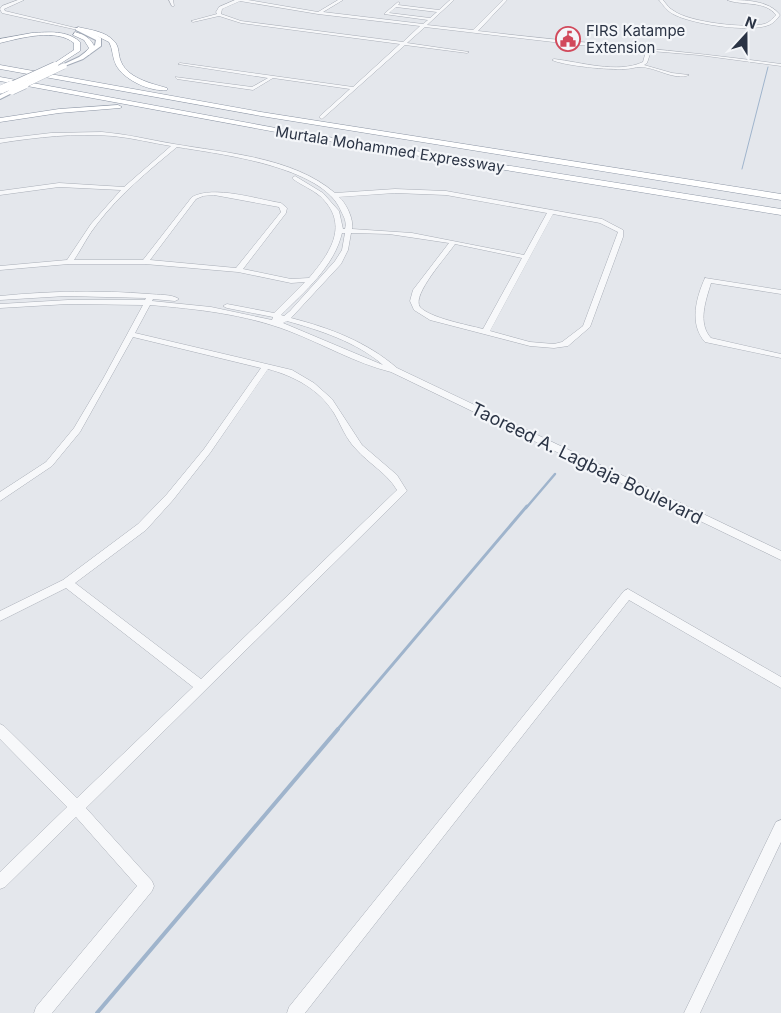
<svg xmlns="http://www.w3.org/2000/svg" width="781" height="1013" font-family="Inter,sans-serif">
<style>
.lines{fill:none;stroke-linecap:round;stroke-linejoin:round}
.stream-far3{stroke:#9fb4cc;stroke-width:1}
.stream-far2{stroke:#9fb4cc;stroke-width:2.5}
.stream-far1{stroke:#9fb4cc;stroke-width:3}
.stream{stroke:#9fb4cc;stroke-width:4}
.minor-casing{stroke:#a9aeb7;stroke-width:1}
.major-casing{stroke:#a3abb8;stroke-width:2}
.highway-casing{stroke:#8b94a3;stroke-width:1}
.minor{fill:#f7f8fa;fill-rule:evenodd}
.major{fill:#fff;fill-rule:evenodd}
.highway{fill:#fff;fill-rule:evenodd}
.major-bridge-far1-casing{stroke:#a3abb8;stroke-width:6;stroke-linecap:butt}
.major-bridge-casing{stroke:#a3abb8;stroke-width:8;stroke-linecap:butt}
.highway-bridge-far1-casing{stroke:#8b94a3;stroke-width:7;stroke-linecap:butt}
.highway-bridge-casing{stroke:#8b94a3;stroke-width:8;stroke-linecap:butt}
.major-bridge-far1{stroke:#fff;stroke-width:5.5}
.major-bridge{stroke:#fff;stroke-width:7}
.highway-bridge-far1{stroke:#fff;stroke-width:6}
.highway-bridge{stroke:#fff;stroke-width:8}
.labels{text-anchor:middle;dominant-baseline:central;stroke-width:4.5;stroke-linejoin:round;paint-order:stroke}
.far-poi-label{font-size:15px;fill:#2b3445;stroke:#f4f6f9;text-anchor:start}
.far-street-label{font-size:15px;fill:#2b3445;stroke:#f4f6f9}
.street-label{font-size:18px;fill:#2b3445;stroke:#f4f6f9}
</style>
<rect width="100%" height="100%" fill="#e4e7ec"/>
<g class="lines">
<path class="stream-far3" d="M742 169 768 67"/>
<path class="stream-far2" d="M526 508 555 474"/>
<path class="stream-far1" d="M337 730 527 506"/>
<path class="stream" d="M97 1013 338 729"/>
<defs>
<g id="minor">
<path d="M18 0H24L4 9 5 11 80 29 78 30 2 13 0 9 2 6Z"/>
<path d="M169 0H173L174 6H172Z"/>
<path d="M235 0H248L318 12 338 0H343L323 12 423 24 428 20 384 14 398 2 400 3 398 5 439 10 450 0H454L427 25 473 30 503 0H507L478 31C579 43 680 50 781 64V66L699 55 651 51 647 63 644 65 672 73 689 75C674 81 656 67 640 67 636 67 630 69 625 69 609 70 565 66 552 60L554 59C581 62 617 74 643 62L646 51 579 45 425 27 407 43 469 52 467 53 405 45 322 119 319 117 320 116 350 89 273 78 253 90 177 79 175 77 252 87 268 78 178 64 180 63 353 87 400 44 241 23 219 16 193 22 191 21 217 14 216 12 219 7ZM240 1 318 14 420 26 403 42 241 21 221 14 222 9ZM396 7 437 12 430 18 389 13Z"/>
<path d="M659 0H663C666 4 670 9 674 11 689 22 746 29 764 24 769 23 772 19 776 15 765 0 742 6 727 0 744 0 769 0 780 15 777 19 774 23 769 25 749 33 691 24 673 14 667 11 663 5 659 0Z"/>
<path d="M102 132C127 134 150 140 174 144 226 153 293 157 335 193L395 189 446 191 602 219 623 230V237L590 327 568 346 554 348 530 346 430 320 414 310 410 301 413 290 449 243 389 234 351 233 348 250 341 264 291 318C330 328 367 342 397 368L781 551V560L391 372C355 363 323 344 289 331 244 314 197 309 150 305L135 333 292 370 314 383 332 399 362 445 397 475 407 491 86 808 152 881 154 886 152 891 52 1013H34L36 1007 137 886 76 817 5 887 0 889V872L67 807 0 739V724L4 726 77 798 193 687 66 588 0 621V611L63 580 138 524 167 494 204 449 261 368 133 337 80 432 52 466 0 501V492L46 462 74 428 103 379 143 305 68 304 0 308V304L68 300H145L146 298 66 296 0 300V296C50 291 99 290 149 294 158 295 172 294 179 299L175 301 153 299 152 301 211 307 272 320 273 317 227 308 223 306 227 304 274 313 305 282 291 283 238 272 145 264H69L0 270V266L67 260 91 224 121 190 59 187 0 195V191L59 183 124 187 171 146C152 143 133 138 113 136 76 133 37 137 0 143V139L51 133ZM177 147C219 154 323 166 341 211 344 217 347 222 345 229H343L339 211 323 193 295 176 292 178 293 179C301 185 312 189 320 196 350 224 331 252 309 278L291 279 243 269 286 213 287 208 281 203C256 199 214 185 192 197L143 260H74C82 248 88 235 97 224 120 194 147 172 177 147ZM395 193 446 195 547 213 524 255 412 233 352 229C354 219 346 203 339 197ZM214 195 279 207 281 212 236 268 150 260 196 199 203 196ZM553 214 600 223 618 232 583 326 562 342 554 344 530 342 490 331ZM342 233H345L342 250 335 261 290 311 284 316 281 315C305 291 334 267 342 233ZM455 244 522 258 483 329C468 325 430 318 420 307 411 295 448 255 455 244ZM287 321C319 330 357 342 383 365L283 323ZM268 369C294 376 319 389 334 413 341 425 346 439 356 449 369 464 387 473 397 490L201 679 75 583 146 530 173 500 210 453Z"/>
<path d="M705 278 781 290V294L711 283C706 300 697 323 711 338L781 354V358L705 342C689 324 696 298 705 278Z"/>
<path d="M628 589 781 677V688L629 600 305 1013H287L289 1007 624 591Z"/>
<path d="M781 820V842L700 1013H684L776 822Z"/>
</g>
<g id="major">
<path d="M76 28 93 33 101 38V46L83 59 62 67V65L79 57 95 45 96 40 76 30Z"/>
<path d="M12 89 14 92 0 99V95Z"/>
</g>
<g id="highway">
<path d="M78 27C90 30 105 31 114 41 119 46 118 52 120 59 126 78 150 83 167 88V90C150 92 124 80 116 65 112 57 113 49 109 42L97 36 76 30Z"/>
<path d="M75 32C85 35 91 38 95 48L89 55 84 54 89 48 84 40 73 35Z"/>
<path d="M32 33C49 32 67 30 80 42V51L55 67 52 65 53 64 74 50V43C56 28 21 38 0 43V39Z"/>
<path d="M0 65 261 112 781 194V200L261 116 0 69Z"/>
<path d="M0 77 303 133 781 209V215L303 137 0 81Z"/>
<path d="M118 105 122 107 120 108 59 113 0 122V118L59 109Z"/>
</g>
</defs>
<use href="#minor" class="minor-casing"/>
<use href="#major" class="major-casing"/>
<use href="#highway" class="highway-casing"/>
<use href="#minor" class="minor"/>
<use href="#major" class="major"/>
<use href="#highway" class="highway"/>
<defs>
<path id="major-bridge-far1" d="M22 86 64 66"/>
<path id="major-bridge" d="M12 91 25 85"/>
<path id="highway-bridge-far1" d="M9 86 55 65"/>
<path id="highway-bridge" d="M2 89 11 85"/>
</defs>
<use href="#major-bridge-far1" class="major-bridge-far1-casing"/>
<use href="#major-bridge" class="major-bridge-casing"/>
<use href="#highway-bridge-far1" class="highway-bridge-far1-casing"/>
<use href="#highway-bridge" class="highway-bridge-casing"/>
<use href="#major-bridge-far1" class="major-bridge-far1"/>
<use href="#major-bridge" class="major-bridge"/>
<use href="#highway-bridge-far1" class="highway-bridge-far1"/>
<use href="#highway-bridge" class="highway-bridge"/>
</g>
<defs>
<symbol id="civic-ring" viewBox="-11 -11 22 22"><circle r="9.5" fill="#f4f6f9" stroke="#d1495b" stroke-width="1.5"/><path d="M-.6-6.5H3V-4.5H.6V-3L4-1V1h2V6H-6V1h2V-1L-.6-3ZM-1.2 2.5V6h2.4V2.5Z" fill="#d1495b"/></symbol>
</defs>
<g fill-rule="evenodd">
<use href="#civic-ring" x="554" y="25" width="28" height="28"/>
</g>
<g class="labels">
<g class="far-poi-label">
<text x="586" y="30">FIRS Katampe<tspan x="586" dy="17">Extension</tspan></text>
</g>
<g class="far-street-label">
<text transform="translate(390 149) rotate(9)">Murtala Mohammed Expressway</text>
</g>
<g class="street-label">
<text transform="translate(587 463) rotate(26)">Taoreed A. Lagbaja Boulevard</text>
</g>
</g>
<g transform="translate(746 35) rotate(21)" stroke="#f4f6f9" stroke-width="4" paint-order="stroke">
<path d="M0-4L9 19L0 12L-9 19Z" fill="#2b3445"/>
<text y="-8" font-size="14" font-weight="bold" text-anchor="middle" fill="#2b3445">N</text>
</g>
</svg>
